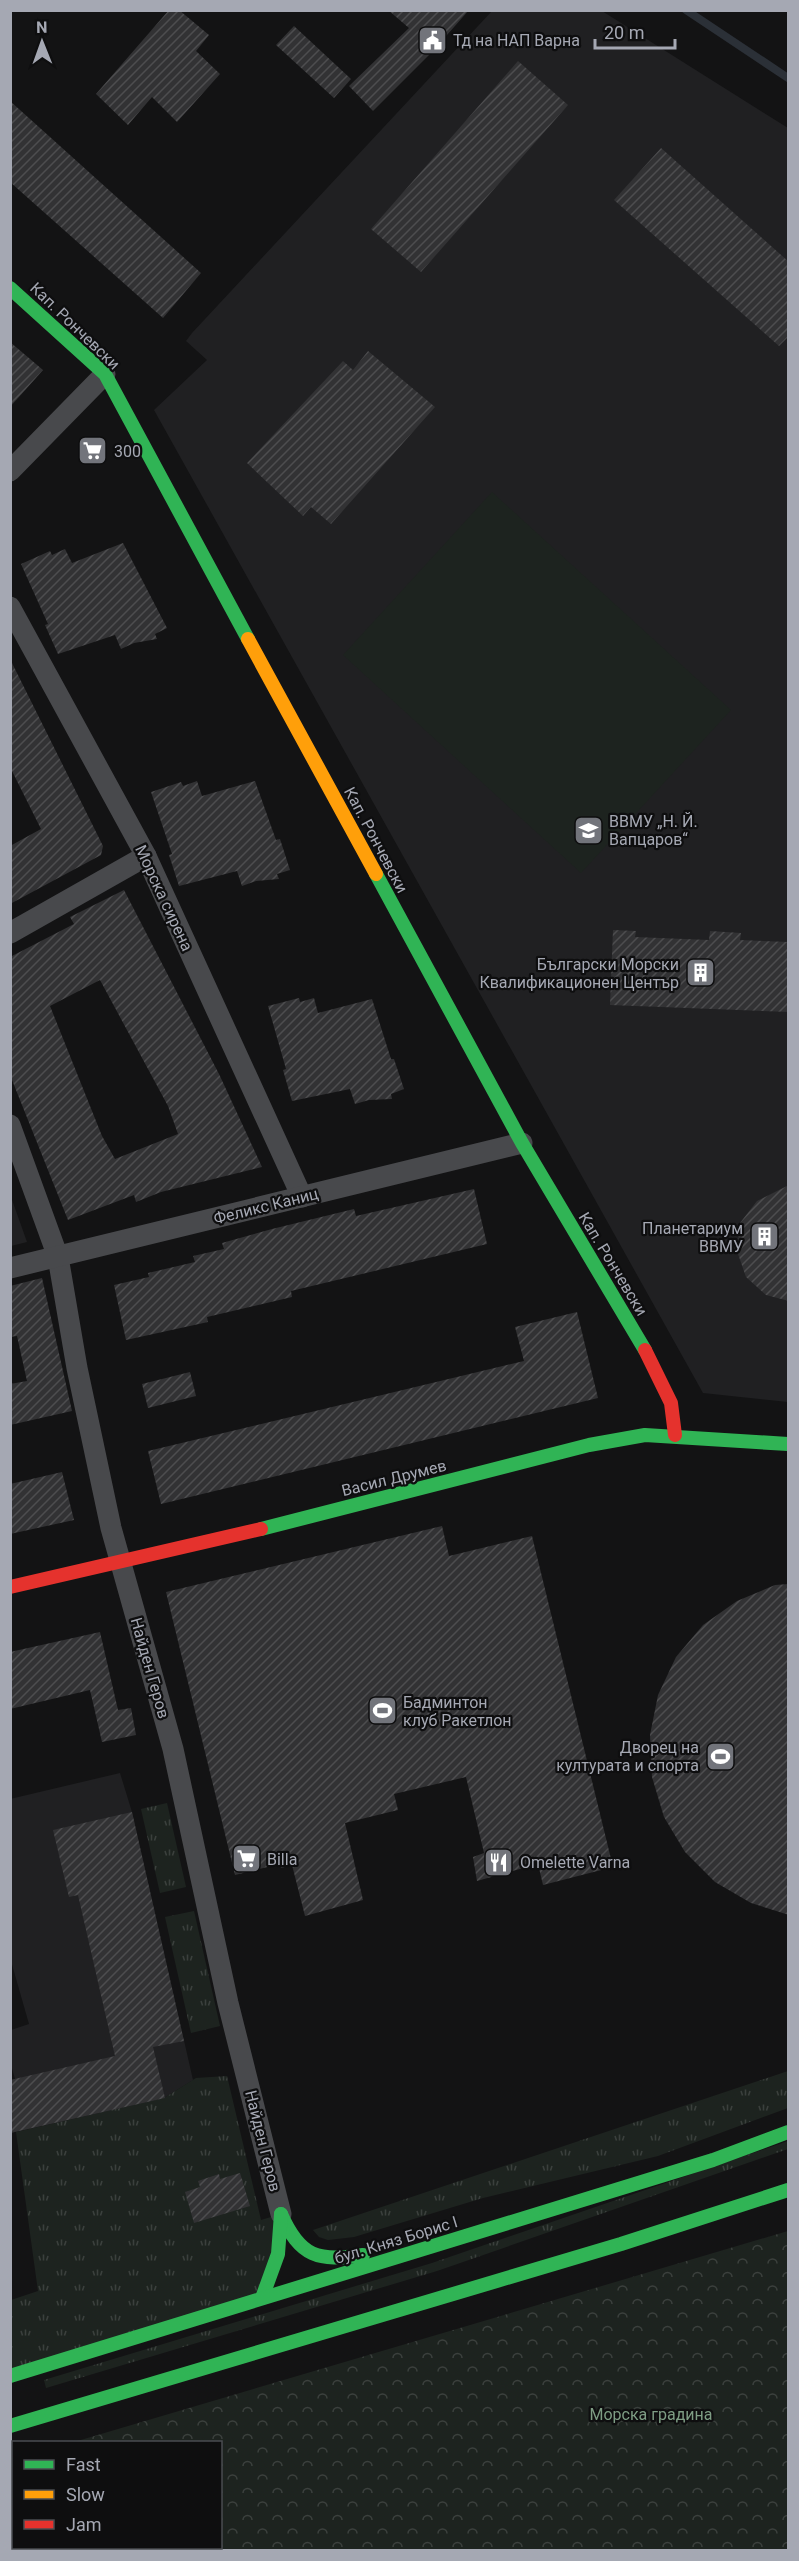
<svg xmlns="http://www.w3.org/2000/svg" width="799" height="2561" font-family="Roboto,sans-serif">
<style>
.built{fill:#202022}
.grass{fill:url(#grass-tufts)}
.park{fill:url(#park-crowns)}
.pitch{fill:#1d231f}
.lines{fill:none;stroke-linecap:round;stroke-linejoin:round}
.stream{stroke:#2b3037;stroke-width:8}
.building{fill:url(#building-hatch);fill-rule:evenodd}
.street{stroke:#48494c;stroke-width:21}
.fast{stroke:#30b455;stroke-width:14}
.slow{stroke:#ff9f0a;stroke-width:14}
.jam{stroke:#e5322d;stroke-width:14}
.labels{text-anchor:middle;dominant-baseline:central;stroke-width:4.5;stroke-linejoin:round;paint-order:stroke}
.poi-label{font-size:16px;fill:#a5a8b3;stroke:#0e0e0f;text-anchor:start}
.street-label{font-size:16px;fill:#a5a8b3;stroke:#0e0e0f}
.park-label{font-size:16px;fill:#7e9d84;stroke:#0e0e0f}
</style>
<defs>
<pattern id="grass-tufts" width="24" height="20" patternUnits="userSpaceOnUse" patternTransform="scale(1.5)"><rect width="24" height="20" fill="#1d231f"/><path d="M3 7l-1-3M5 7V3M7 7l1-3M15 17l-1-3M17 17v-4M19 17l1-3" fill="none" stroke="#3b403d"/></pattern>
<pattern id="park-crowns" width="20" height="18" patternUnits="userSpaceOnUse" patternTransform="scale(1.5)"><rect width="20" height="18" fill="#1d231f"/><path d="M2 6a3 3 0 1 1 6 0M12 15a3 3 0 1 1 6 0" fill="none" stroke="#3b403d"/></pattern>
<pattern id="building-hatch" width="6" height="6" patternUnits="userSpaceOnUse" patternTransform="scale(1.5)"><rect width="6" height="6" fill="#323234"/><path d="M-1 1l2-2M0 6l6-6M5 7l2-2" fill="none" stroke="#4d4d4f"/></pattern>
</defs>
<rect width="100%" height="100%" fill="#131314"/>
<g class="built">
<path d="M492 11H602L788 128V1402L703 1393 154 410 207 360 186 341 192 333Z"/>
<path d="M11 1197 27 1242 11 1246H10Z"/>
<path d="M120 1773 132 1812 193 2080 164 2098 11 2133V2080L15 2079 11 2065V2030L29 2024 11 1961 10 1799Z"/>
</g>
<g class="grass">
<path d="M167 1803 186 1887 160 1893 141 1809Z"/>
<path d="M194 1911 220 2026 191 2033 165 1917Z"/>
<path d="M788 2071V2108L658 2156 483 2198 354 2237 328 2240 319 2237 313 2230Z"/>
<path d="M227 2076 261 2220 281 2214 262 2298 11 2375V2300L38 2291 16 2132 164 2098 196 2078Z"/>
<path d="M788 2141V2149L437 2271 46 2388 44 2380 432 2263Z"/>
</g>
<path class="park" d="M788 2231V2550H11V2461L13 2460 14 2548H220V2442H74Z"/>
<path class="pitch" d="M492 492 731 710 581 873 343 655Z"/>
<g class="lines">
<path class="stream" d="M686 10 788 78"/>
</g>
<g class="building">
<path d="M169 10H179L209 35 196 51 220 74 177 122 152 97 128 125 96 94Z"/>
<path d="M388 10H469L432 52 373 111 349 86 409 28Z"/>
<path d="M294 26 351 79 334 98 276 45Z"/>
<path d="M518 61 568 105 421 272 371 229Z"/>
<path d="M10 101 201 273 163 318 10 182Z"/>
<path d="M661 148 789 262V336L779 346 614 200Z"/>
<path d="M10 342 43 370 10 407Z"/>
<path d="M368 351 435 407 331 524 311 507 303 516 247 463 343 361 353 370Z"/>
<path d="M123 543 167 628 155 634 157 639 134 643 121 649 115 635 58 654 45 625 48 624 21 564 50 551 52 555 65 549 72 563Z"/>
<path d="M10 659 103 846 101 855 10 904V846L41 829 10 767Z"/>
<path d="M197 781 202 796 255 781 276 840 280 839 290 870 277 874 279 879 256 881 242 886 237 871 179 886 169 855 172 854 151 792 181 782 183 786Z"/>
<path d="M124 890 219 1074 262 1167 161 1192 136 1202 134 1195 68 1220 10 1075V957L74 924 70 917ZM100 980 168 1106 178 1134 115 1159 102 1136 50 1006Z"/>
<path d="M613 930 636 931 635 937 709 940 710 931 741 933 740 940 789 942V1012L610 1005Z"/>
<path d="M299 998 300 1002 314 998 318 1013 372 999 391 1059H394L404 1089 391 1094 392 1099 369 1100 355 1104 350 1089 292 1101 283 1070 286 1069 268 1006Z"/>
<path d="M789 1185V1301L766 1295 746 1277 737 1251 740 1223 757 1201Z"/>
<path d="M474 1189 487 1244 291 1291 292 1297 207 1317 208 1322 126 1340 114 1285 149 1277 148 1273 195 1262 193 1256 224 1249 222 1243 272 1229 354 1209 356 1216Z"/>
<path d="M42 1278 72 1411 10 1425V1384L27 1381 17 1336 10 1337V1286Z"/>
<path d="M577 1312 598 1398 161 1504 148 1451 524 1361 515 1327Z"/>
<path d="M190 1372 196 1396 148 1408 142 1384Z"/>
<path d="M62 1472 74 1520 10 1534V1484Z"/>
<path d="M442 1526 449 1556 532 1536 613 1867 543 1885 538 1864 477 1881 473 1857 484 1853 466 1777 394 1794 398 1810 345 1823 363 1900 305 1916 292 1865 281 1868 280 1864 235 1875 166 1592Z"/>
<path d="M789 1584V1915L751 1903 715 1882 685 1852 664 1817 652 1777 650 1735 658 1695 676 1657 703 1625 737 1601 775 1585Z"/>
<path d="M100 1632 118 1710 131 1708 136 1735 102 1742 90 1690 10 1709V1652Z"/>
<path d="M132 1812 184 2041 153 2047 165 2098 10 2133V2080L115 2056 78 1895 69 1897 53 1830Z"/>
<path d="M240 2173 250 2206 194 2223 185 2192 200 2187 198 2181 219 2174 220 2179Z"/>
</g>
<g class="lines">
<g class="street">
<path d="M10 471 105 374"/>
<path d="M10 607 146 856 302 1197"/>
<path d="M10 933 146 856"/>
<path d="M10 1125 58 1257 77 1368 111 1528 173 1749 228 2003 281 2214"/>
<path d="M10 1268 522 1143"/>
</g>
<g class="fast">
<path d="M10 288 105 374 248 639"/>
<path d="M376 874 522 1143 645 1350"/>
<path d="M261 1529 589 1445 645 1435 788 1444"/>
<path d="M281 2214C300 2257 318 2262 363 2255"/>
<path d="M262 2298 278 2254 281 2214"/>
<path d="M10 2376 713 2160 788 2132"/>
<path d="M10 2426 621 2244 788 2190"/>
</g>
<path class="slow" d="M248 639 376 874"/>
<g class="jam">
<path d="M645 1350 671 1403 675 1435"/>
<path d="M10 1587 261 1529"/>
</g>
</g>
<defs>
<symbol id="civic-square" viewBox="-11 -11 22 22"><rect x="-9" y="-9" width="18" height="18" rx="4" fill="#72747b" stroke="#0e0e0f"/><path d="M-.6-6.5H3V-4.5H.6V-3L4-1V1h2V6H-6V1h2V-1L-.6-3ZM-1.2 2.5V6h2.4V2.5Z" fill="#fff"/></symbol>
<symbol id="supermarket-square" viewBox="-11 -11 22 22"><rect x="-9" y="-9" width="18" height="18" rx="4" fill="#72747b" stroke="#0e0e0f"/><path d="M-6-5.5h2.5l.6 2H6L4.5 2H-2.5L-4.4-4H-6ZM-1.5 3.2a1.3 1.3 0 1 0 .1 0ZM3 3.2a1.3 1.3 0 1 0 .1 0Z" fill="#fff"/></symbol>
<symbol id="university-square" viewBox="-11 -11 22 22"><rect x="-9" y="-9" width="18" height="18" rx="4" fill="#72747b" stroke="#0e0e0f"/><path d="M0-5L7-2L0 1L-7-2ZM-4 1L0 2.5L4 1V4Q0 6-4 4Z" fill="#fff"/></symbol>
<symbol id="building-square" viewBox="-11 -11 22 22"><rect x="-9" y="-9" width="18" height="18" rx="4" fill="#72747b" stroke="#0e0e0f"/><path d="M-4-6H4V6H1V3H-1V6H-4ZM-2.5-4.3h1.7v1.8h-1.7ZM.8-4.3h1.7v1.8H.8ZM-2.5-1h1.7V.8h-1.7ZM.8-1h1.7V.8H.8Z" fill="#fff"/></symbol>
<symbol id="stadium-square" viewBox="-11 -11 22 22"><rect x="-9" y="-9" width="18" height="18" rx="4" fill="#72747b" stroke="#0e0e0f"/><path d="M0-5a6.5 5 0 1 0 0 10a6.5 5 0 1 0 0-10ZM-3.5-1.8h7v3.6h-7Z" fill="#fff"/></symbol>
<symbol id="restaurant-square" viewBox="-11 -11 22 22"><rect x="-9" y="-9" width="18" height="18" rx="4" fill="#72747b" stroke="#0e0e0f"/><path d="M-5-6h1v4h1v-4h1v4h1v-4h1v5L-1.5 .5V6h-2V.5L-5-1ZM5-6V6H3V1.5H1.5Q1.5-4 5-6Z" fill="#fff"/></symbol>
</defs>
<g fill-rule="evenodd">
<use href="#civic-square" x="416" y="24" width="33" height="33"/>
<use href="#supermarket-square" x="76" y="434" width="33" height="33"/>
<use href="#university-square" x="572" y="814" width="33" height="33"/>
<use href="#building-square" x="684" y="956" width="33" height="33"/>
<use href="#building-square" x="748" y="1220" width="33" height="33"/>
<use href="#stadium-square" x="366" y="1694" width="33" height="33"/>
<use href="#stadium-square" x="704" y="1740" width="33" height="33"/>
<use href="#supermarket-square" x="230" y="1842" width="33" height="33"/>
<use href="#restaurant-square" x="482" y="1846" width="33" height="33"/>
</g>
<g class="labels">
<g class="poi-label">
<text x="453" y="40">Тд на НАП Варна</text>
<text x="114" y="451">300</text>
<text x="609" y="821">ВВМУ „Н. Й.<tspan x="609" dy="18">Вапцаров“</tspan></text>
<text x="679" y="964" text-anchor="end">Български Морски<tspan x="679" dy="18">Квалификационен Център</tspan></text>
<text x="743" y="1228" text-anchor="end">Планетариум<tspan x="743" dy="18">ВВМУ</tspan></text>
<text x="403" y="1702">Бадминтон<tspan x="403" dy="18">клуб Ракетлон</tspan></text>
<text x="699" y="1747" text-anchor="end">Дворец на<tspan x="699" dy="18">културата и спорта</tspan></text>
<text x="267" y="1859">Billa</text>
<text x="520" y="1862">Omelette Varna</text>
</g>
<g class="street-label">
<text transform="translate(75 326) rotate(44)">Кап. Рончевски</text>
<text transform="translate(376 840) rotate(62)">Кап. Рончевски</text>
<text transform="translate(164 898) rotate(65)">Морска сирена</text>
<text transform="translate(266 1206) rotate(-14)">Феликс Каниц</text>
<text transform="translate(613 1264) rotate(59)">Кап. Рончевски</text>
<text transform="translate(394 1478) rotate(-14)">Васил Друмев</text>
<text transform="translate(150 1668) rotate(74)">Найден Геров</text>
<text transform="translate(263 2141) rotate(76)">Найден Геров</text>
<text transform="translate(396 2240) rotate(-17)">бул. Княз Борис I</text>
</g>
<g class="park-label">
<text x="651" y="2414">Морска градина</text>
</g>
</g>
<rect width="799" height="2561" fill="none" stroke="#a5a8b3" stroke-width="24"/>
<rect x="12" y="2441" width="210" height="108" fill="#0e0e0f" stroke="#4a4c51" stroke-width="1.5"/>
<rect x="24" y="2460" width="30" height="9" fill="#30b455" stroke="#4a4c51" stroke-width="1.5"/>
<text x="66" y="2471" font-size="18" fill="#a5a8b3">Fast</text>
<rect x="24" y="2490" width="30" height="9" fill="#ff9f0a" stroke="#4a4c51" stroke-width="1.5"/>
<text x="66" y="2501" font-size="18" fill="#a5a8b3">Slow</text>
<rect x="24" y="2520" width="30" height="9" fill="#e5322d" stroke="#4a4c51" stroke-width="1.5"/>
<text x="66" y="2531" font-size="18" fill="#a5a8b3">Jam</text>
<g transform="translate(42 42) rotate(359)" stroke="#0e0e0f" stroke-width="4.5" paint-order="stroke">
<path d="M0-4.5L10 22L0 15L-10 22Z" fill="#a5a8b3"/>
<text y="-9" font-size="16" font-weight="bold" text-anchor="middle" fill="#a5a8b3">N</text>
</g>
<path d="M595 39v9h80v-9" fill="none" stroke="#a5a8b3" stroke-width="3"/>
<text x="604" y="39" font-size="18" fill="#a5a8b3" stroke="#0e0e0f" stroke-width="4.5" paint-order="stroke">20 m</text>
</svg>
